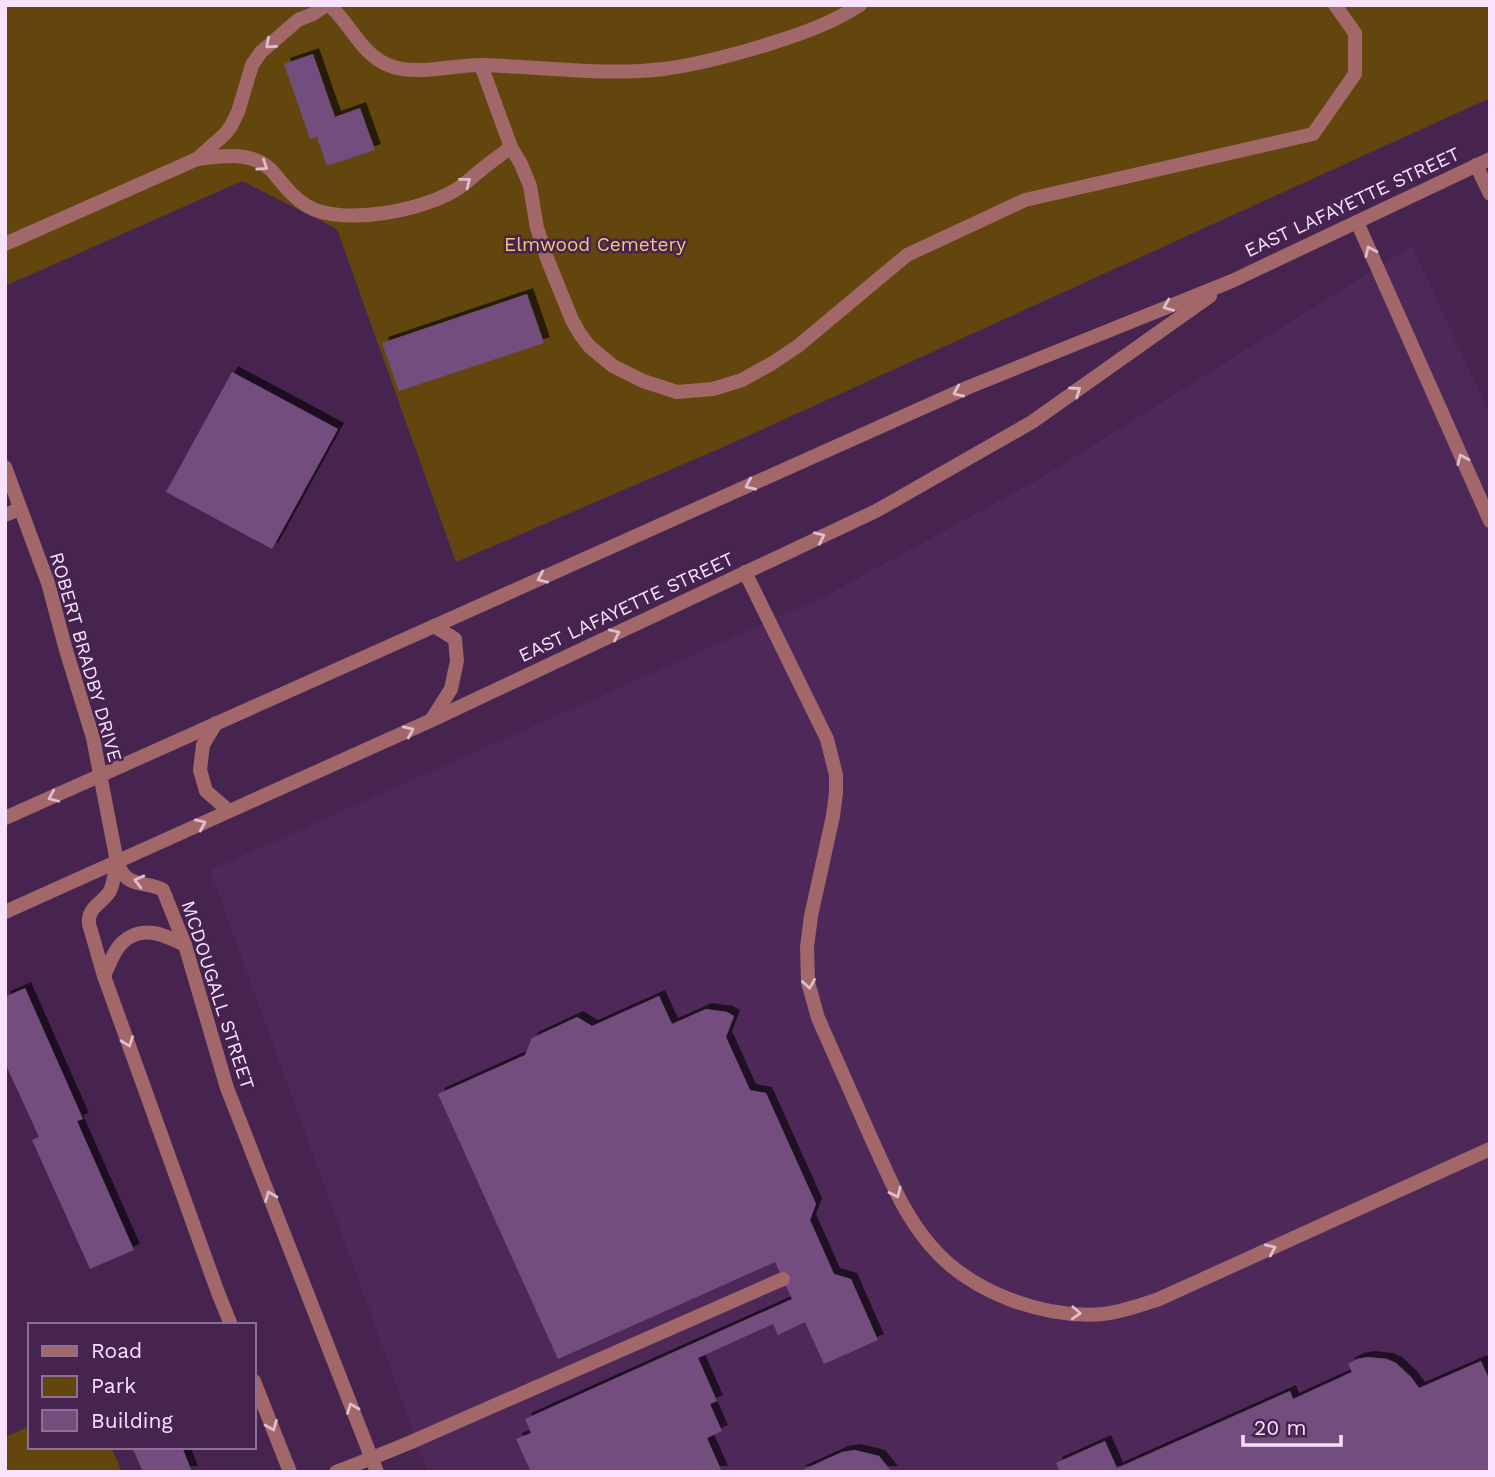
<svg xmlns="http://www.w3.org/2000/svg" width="1495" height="1477" font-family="'Work Sans',sans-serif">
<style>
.built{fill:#4f285a}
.green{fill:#62460e}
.building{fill:#734e7d;filter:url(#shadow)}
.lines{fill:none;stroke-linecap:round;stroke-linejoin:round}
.service{stroke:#a26768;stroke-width:14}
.minor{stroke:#a26768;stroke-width:14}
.tertiary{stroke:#a26768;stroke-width:14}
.oneway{stroke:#debdd0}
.labels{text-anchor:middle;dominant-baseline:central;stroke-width:5;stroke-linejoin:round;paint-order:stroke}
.street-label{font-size:19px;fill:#f8e2fd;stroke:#46244f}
.park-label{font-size:19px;fill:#f7c778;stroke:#46244f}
</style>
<defs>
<filter id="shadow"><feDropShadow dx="6" dy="-6" stdDeviation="0" flood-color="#0009"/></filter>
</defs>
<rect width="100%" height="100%" fill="#46244f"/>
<path class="built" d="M1412 246 1490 415V1472H428L210 870 829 594 1041 478Z"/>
<g class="green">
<path d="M5 5H1490V98L728 445 456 562 337 229 242 181 5 286Z"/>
<path d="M30 1426V1447H111L122 1472H5V1437Z"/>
</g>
<g class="building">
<path d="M313 54 335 117 360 108 375 150 327 166 317 137 310 139 284 64Z"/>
<path d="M527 294 544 343 399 391 382 343Z"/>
<path d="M232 372 338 429 272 549 166 492Z"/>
<path d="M25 988 83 1119 77 1121 134 1250 90 1269 32 1140 39 1137 5 1063V997Z"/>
<path d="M659 996 672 1024 706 1009 727 1012 734 1016 726 1037 750 1090 766 1093 816 1204 810 1220 834 1274 851 1279 878 1340 824 1364 805 1322 778 1335 773 1324 698 1358 717 1401 710 1404 722 1431 707 1438 722 1472H531L516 1439 531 1433 525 1419 792 1299 775 1262 558 1359 438 1094 525 1055 532 1038 577 1017 592 1026Z"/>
<path d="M1368 1357 1387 1359 1396 1363 1411 1377 1419 1388 1481 1361 1490 1381V1472H1060L1056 1463 1105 1441 1117 1468 1290 1391 1293 1399 1352 1372 1348 1364 1357 1359Z"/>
<path d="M132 1447H182L192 1472H143Z"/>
<path d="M855 1450 879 1456 892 1472H798L842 1452Z"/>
</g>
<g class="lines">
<g class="service">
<path d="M329 5C351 24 360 53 388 65 416 77 453 64 483 65 543 67 604 76 664 69 701 64 737 54 772 43 802 34 834 22 860 5"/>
<path d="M481 65 511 147 521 164 530 186 537 228 548 261 572 320 580 334 589 346 613 366 643 381 677 392 713 389 742 380 771 364 798 346 907 255 1025 200 1313 134 1355 74V33L1335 5"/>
<path d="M197 159C223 156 253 150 273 172 284 185 292 197 307 206 342 227 428 210 460 187 468 182 474 175 481 170 490 162 501 155 511 147"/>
<path d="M1476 165 1490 194"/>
<path d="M1357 222 1490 521"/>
<path d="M5 244 197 159 225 134 231 126 238 112 252 65 261 52 298 20 313 14 326 5"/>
<path d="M745 572 827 739 836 775V793L833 816 811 916 807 947 808 982 818 1018C836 1059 854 1099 872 1140 889 1177 904 1215 931 1246 970 1292 1043 1319 1103 1314 1122 1312 1141 1305 1159 1299L1490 1149"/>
<path d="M372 1458 409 1443 783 1279"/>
</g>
<path class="minor" d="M5 515 20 509"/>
<g class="tertiary">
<path d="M5 467 48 583 66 650 93 738 117 862"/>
<path d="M432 719 451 689 457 661 455 639 434 626"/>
<path d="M216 723 203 745 200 770 206 791 229 811"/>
<path d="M5 818 969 387 1232 281 1490 159"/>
<path d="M5 912 432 720 876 511 1032 422 1210 296"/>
<path d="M104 976C109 965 114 950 123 942 142 924 165 935 185 945"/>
<path d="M231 1325 217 1290 104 976 89 924C87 907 103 903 110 891 114 882 115 871 117 862 119 867 122 873 126 877 135 886 152 883 163 890L185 945 227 1088 377 1472"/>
<path d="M254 1381 290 1472"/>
<path d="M336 1472 372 1458"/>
</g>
</g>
<defs><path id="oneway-chevron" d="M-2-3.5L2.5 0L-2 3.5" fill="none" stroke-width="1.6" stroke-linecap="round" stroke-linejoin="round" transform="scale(1.75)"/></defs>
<g class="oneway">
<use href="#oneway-chevron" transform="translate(270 44) rotate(139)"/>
<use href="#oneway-chevron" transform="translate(263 166) rotate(34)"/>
<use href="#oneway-chevron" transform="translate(466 182) rotate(-38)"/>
<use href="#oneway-chevron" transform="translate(1370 251) rotate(-114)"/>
<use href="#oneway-chevron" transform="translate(1168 306) rotate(158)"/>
<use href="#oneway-chevron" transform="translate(1076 391) rotate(-35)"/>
<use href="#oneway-chevron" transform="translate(958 392) rotate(156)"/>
<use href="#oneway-chevron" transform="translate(1462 459) rotate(-114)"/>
<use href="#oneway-chevron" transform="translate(750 485) rotate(156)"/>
<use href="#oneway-chevron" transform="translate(820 537) rotate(-25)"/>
<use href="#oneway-chevron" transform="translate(542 578) rotate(156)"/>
<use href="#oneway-chevron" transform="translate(615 634) rotate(-25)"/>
<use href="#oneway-chevron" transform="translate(409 731) rotate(-24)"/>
<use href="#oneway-chevron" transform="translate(53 797) rotate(157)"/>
<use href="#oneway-chevron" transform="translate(201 824) rotate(-24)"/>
<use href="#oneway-chevron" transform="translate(139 881) rotate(-166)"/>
<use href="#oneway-chevron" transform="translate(809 984) rotate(81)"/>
<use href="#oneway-chevron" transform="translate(128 1042) rotate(70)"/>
<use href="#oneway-chevron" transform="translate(896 1193) rotate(65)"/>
<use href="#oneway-chevron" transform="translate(270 1196) rotate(-111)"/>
<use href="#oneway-chevron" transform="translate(1271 1249) rotate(-24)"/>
<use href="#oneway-chevron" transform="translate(1076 1313) rotate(3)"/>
<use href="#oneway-chevron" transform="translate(352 1408) rotate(-111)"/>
<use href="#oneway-chevron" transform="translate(272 1426) rotate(68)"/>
</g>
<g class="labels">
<g class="street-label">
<text transform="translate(1352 202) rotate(-25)">EAST LAFAYETTE STREET</text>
<text transform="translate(626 607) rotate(-25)">EAST LAFAYETTE STREET</text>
<text transform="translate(86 657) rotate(74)">ROBERT BRADBY DRIVE</text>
<text transform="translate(218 995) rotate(72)">MCDOUGALL STREET</text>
</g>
<g class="park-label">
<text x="595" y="244">Elmwood Cemetery</text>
</g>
</g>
<rect width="1495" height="1477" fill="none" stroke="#f8e2fd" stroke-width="14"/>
<rect x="28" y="1323" width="228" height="126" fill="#46244f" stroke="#8d7095" stroke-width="2"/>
<rect x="42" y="1346" width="35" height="10" fill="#a26768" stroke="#8d7095" stroke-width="2"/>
<text x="91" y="1358" font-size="21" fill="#f8e2fd">Road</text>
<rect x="42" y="1376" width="35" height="21" fill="#62460e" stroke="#8d7095" stroke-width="2"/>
<text x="91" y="1393" font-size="21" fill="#f8e2fd">Park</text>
<rect x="42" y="1410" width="35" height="21" fill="#734e7d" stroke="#8d7095" stroke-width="2"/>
<text x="91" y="1428" font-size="21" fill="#f8e2fd">Building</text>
<path d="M1243 1435v10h98v-10" fill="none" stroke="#f8e2fd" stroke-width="3.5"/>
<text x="1254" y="1435" font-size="21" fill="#f8e2fd" stroke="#46244f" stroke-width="5" paint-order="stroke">20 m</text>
</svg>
